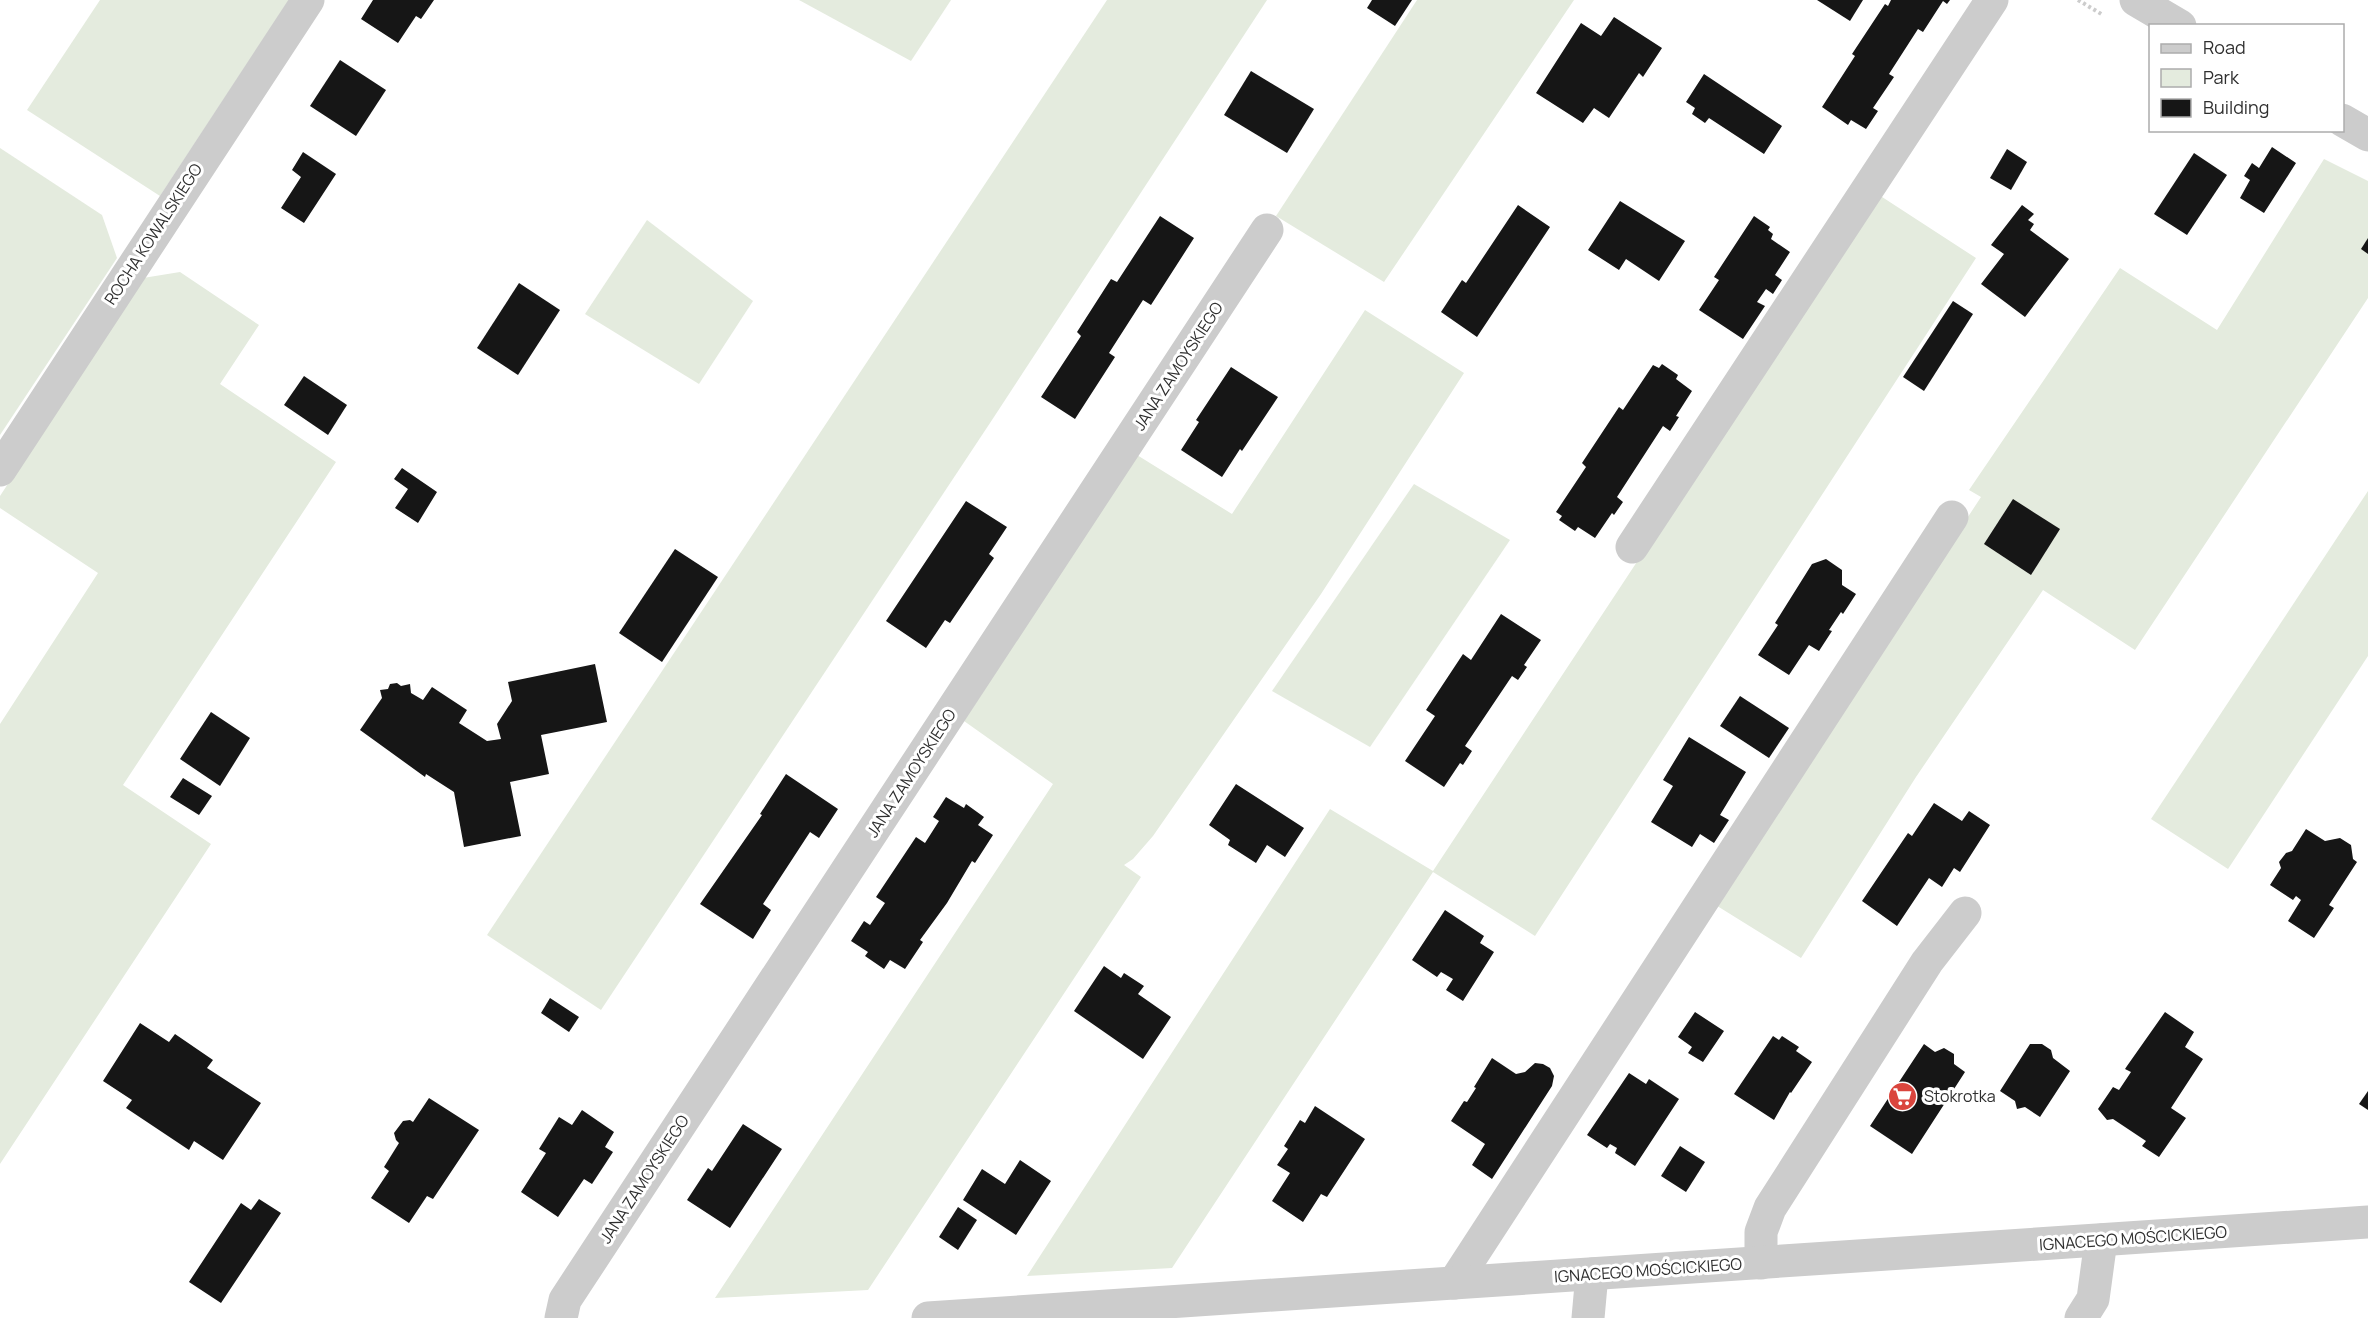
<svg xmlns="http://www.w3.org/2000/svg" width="2368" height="1318" font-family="Manrope,sans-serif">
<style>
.green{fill:#e4ebde}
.building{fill:#161616}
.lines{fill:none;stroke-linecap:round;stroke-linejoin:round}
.path{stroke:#ccc;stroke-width:4;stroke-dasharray:3 3;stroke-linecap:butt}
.minor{stroke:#ccc;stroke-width:33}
.labels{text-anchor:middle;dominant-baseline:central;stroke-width:6;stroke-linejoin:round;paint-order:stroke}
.street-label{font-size:16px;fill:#2f2f2f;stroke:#fff}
.poi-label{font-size:16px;fill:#2f2f2f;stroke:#fff;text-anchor:start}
</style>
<rect width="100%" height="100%" fill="#fff"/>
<g class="green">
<path d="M100 0H289L160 196 27 110Z"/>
<path d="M799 0H951L911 61Z"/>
<path d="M1107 0H1267L992 420 601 1010 487 935Z"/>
<path d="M1417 0H1574L1384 282 1276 216Z"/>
<path d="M0 148 102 215 117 258 0 435Z"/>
<path d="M2324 159 2368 181V298L2135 650 2043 590 1916 777 1801 958 1714 904 1981 497 1969 490 2120 268 2217 330Z"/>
<path d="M1879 195 1976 258 1535 936 1433 872 1172 1268 1027 1276 1330 809 1433 871Z"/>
<path d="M647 220 753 301 699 384 585 314Z"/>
<path d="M180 272 259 325 220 384 336 462 123 785 211 844 0 1164V724L98 573 0 508V496L143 278Z"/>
<path d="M1365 310 1464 373 1321 594 1153 836 1133 859 1124 865 1141 877 868 1290 715 1298 1053 784 964 721 1137 455 1232 514Z"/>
<path d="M1414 484 1510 540 1370 747 1272 691Z"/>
<path d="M2368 491V656L2228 869 2151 819Z"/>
</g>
<g class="building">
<path d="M373 0H434L421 19 416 16 398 43 361 19Z"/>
<path d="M1372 0H1412L1395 26 1367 8Z"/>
<path d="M1817 0H1863L1850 21Z"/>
<path d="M1891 0H1950L1947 4 1943 1 1923 32 1918 29 1889 74 1894 77 1873 108 1878 111 1866 129 1851 120 1848 125 1822 107 1855 56 1852 54 1885 4 1888 6Z"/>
<path d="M1614 17 1662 48 1643 77 1639 73 1609 118 1594 108 1583 123 1536 93 1581 23 1601 36Z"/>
<path d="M340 60 386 90 356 136 310 106Z"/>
<path d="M1251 71 1314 109 1287 153 1224 115Z"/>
<path d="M1704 74 1782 126 1764 154 1709 118 1705 123 1692 114 1695 108 1686 102Z"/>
<path d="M2272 147 2296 163 2264 213 2240 198 2250 180 2244 176 2252 163 2259 168Z"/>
<path d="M2007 149 2027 162 2011 190 1990 178Z"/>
<path d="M303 152 336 174 304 223 281 208 301 177 292 170Z"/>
<path d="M2194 153 2227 175 2187 235 2154 214Z"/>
<path d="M1620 201 1685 241 1659 281 1626 259 1619 270 1588 250Z"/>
<path d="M1518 205 1550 227 1477 337 1441 312 1462 280 1466 283Z"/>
<path d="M2022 205 2034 214 2028 220 2034 224 2030 230 2069 259 2025 317 1981 284 2004 254 1991 245Z"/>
<path d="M1160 216 1194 238 1151 305 1143 300 1109 353 1115 357 1075 419 1041 397 1081 336 1077 332 1111 279 1117 282Z"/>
<path d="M1754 216 1770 227 1768 230 1773 234 1771 239 1790 252 1775 275 1782 280 1773 294 1766 289 1757 302 1765 306 1743 339 1699 310 1719 280 1714 277Z"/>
<path d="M2368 238V254L2361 249Z"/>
<path d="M519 283 560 310 518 375 477 348Z"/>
<path d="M1953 301 1973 314 1924 391 1903 377Z"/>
<path d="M1662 364 1678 375 1676 379 1692 391 1676 416 1679 417 1670 431 1663 426 1617 497 1623 502 1614 515 1612 513 1595 538 1578 527 1575 531 1559 520 1562 516 1556 512 1586 467 1582 463 1619 407 1623 410 1653 365 1659 368Z"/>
<path d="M1231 367 1278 397 1242 451 1240 449 1222 477 1181 450 1199 422 1196 420Z"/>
<path d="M304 376 347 405 328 435 284 405Z"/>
<path d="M402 468 437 492 418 523 395 508 408 489 394 479Z"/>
<path d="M2013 499 2060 529 2031 575 1984 544Z"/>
<path d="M966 501 1007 527 989 554 994 558 950 623 945 620 926 648 886 621Z"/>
<path d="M675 549 718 577 662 662 619 633Z"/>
<path d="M1826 559 1842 570V585L1856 594 1843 614 1841 612 1829 630 1832 631 1819 651 1809 645 1789 675 1758 655 1778 625 1775 623 1812 564Z"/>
<path d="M1501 614 1541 640 1524 665 1527 667 1518 680 1512 676 1465 746 1472 751 1463 765 1460 763 1444 787 1405 761 1435 716 1426 710 1463 654 1471 660Z"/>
<path d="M595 664 607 722 541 735 549 774 510 782 521 836 464 847 454 792 426 774 425 777 360 730 382 698 380 690 388 689 390 684 397 683 401 686 410 684 411 693 423 700 432 687 467 710 459 723 487 741 501 739 497 724 512 701 508 682Z"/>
<path d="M1740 696 1789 728 1769 758 1720 726Z"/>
<path d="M211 712 250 738 220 786 180 759Z"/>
<path d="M1689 737 1746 772 1720 815 1729 820 1714 843 1700 834 1692 847 1651 822 1673 786 1663 780Z"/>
<path d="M786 774 838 809 819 838 810 832 763 904 771 910 753 939 700 904 762 815 760 814Z"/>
<path d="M183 778 212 796 199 815 170 797Z"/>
<path d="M1236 784 1304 828 1285 857 1267 845 1256 863 1228 845 1230 840 1209 825Z"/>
<path d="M946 797 964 808 966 804 984 817 978 825 993 835 975 863 972 861 947 903 920 940 923 942 905 969 890 960 884 969 865 956 868 952 851 941 864 921 870 925 885 903 876 897 916 837 925 843 939 821 933 817Z"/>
<path d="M1934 803 1962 821 1969 811 1990 825 1960 872 1954 868 1942 887 1929 878 1897 926 1862 901 1908 833 1912 836Z"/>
<path d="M2306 829 2325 841 2340 838 2351 845 2353 859 2357 862 2329 905 2334 908 2314 938 2288 921 2301 900 2296 896 2293 900 2270 885 2281 868 2279 862 2286 853 2292 851Z"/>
<path d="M1445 910 1484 936 1480 943 1494 952 1463 1001 1446 990 1453 979 1441 972 1437 977 1412 960Z"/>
<path d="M1104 966 1121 978 1124 973 1144 986 1138 994 1171 1017 1143 1059 1074 1011Z"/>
<path d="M550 998 579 1017 569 1032 541 1013Z"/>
<path d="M1695 1012 1724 1031 1703 1062 1688 1053 1692 1047 1678 1037Z"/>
<path d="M2165 1012 2194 1032 2185 1047 2203 1059 2171 1108 2186 1118 2159 1157 2142 1146 2146 1141 2113 1119 2107 1120 2098 1109 2113 1087 2119 1090 2131 1072 2125 1069 2127 1066Z"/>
<path d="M140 1023 169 1042 175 1034 213 1060 207 1068 261 1103 223 1160 194 1141 189 1150 126 1108 132 1100 103 1081Z"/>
<path d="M1773 1036 1779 1040 1782 1036 1799 1047 1796 1051 1812 1062 1791 1093 1790 1092 1774 1120 1734 1094Z"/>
<path d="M1924 1044 1935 1052 1944 1048 1954 1054V1064L1965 1072 1912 1154 1870 1126Z"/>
<path d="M2030 1044H2042L2051 1050 2053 1058 2070 1071 2040 1117 2025 1107 2017 1109 2015 1101 2000 1091Z"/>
<path d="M1492 1058 1516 1074 1525 1072 1535 1063 1543 1064 1550 1068 1554 1076 1552 1086 1492 1179 1472 1165 1485 1144 1451 1121 1464 1101 1467 1102 1476 1088 1474 1087Z"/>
<path d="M1629 1073 1646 1084 1649 1079 1679 1099 1635 1166 1615 1153 1617 1148 1610 1144 1607 1148 1587 1135Z"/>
<path d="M2368 1091V1110L2359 1104Z"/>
<path d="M429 1098 479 1130 433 1199 427 1196 409 1223 371 1198 389 1171 384 1167 399 1143 396 1140 394 1133 403 1121 410 1120 413 1122Z"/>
<path d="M1315 1106 1365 1139 1327 1197 1321 1194 1303 1222 1272 1201 1290 1173 1277 1165 1288 1149 1284 1146 1300 1120 1305 1123Z"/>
<path d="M582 1110 614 1132 605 1147 613 1152 592 1184 584 1179 558 1217 521 1192 546 1153 539 1149 559 1117 572 1125Z"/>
<path d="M743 1124 782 1149 730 1228 687 1200 708 1168 712 1171Z"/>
<path d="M1680 1146 1705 1162 1686 1192 1661 1176Z"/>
<path d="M1020 1160 1051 1181 1016 1235 963 1200 982 1169 1005 1184Z"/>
<path d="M259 1199 281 1213 221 1303 189 1282 241 1203 251 1210Z"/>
<path d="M958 1207 977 1220 958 1250 939 1237Z"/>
</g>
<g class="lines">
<path class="path" d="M2078 0 2103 15"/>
<g class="minor">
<path d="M2136 0 2180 26"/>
<path d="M2342 120 2368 135"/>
<path d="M0 470 308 0"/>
<path d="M1632 547 1992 0"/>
<path d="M1761 1263V1232L1770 1208 1927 962 1965 913"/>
<path d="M1454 1283 1952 517"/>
<path d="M561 1318 565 1300 1267 230"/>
<path d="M928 1318 2368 1222"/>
<path d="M1588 1318 1592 1274"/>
<path d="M2081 1318 2093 1299 2101 1240"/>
</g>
</g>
<defs>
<symbol id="supermarket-disc" viewBox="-11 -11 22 22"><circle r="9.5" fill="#da453d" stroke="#fff"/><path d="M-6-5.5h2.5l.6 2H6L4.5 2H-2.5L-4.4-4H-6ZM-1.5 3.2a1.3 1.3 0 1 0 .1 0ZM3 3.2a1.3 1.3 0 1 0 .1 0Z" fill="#fff"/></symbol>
</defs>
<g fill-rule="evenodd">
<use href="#supermarket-disc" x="1886" y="1080" width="33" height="33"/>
</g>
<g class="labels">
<g class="street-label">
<text transform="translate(153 234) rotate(-57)">ROCHA KOWALSKIEGO</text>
<text transform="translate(1178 366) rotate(-57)">JANA ZAMOYSKIEGO</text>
<text transform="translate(911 773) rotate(-57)">JANA ZAMOYSKIEGO</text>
<text transform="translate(644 1179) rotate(-57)">JANA ZAMOYSKIEGO</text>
<text transform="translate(2133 1238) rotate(-4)">IGNACEGO MOŚCICKIEGO</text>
<text transform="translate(1648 1270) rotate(-4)">IGNACEGO MOŚCICKIEGO</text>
</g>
<g class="poi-label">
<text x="1924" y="1096">Stokrotka</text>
</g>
</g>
<rect x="2149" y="24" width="195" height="108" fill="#ffffff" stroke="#acacac" stroke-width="1.5"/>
<rect x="2161" y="44" width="30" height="9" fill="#cccccc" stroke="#acacac" stroke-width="1.5"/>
<text x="2203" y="54" font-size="18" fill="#2f2f2f">Road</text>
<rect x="2161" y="69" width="30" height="18" fill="#e4ebde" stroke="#acacac" stroke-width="1.5"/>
<text x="2203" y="84" font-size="18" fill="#2f2f2f">Park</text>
<rect x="2161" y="99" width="30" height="18" fill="#161616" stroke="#acacac" stroke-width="1.5"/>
<text x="2203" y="114" font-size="18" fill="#2f2f2f">Building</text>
</svg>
